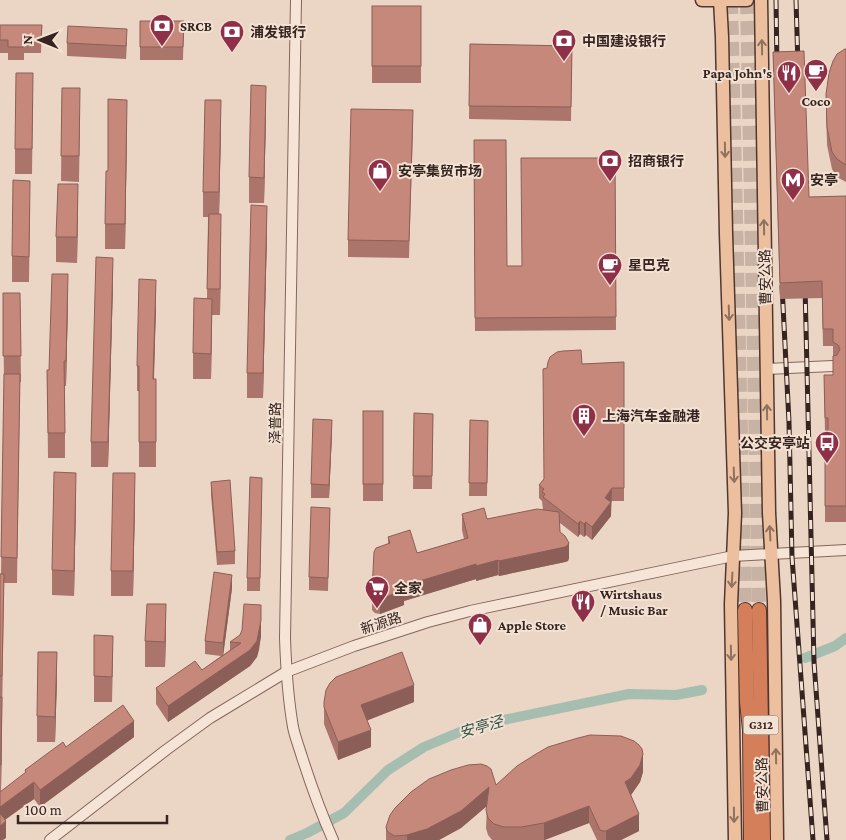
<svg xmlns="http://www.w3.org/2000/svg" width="846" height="840" font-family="'Crimson Pro','Noto Sans SC',serif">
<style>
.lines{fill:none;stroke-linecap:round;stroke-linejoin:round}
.canal{stroke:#a6beb0;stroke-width:10}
.highway-tunnel{stroke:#c7b2a3;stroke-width:14;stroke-dasharray:14 7;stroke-linecap:butt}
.minor-casing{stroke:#84675c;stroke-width:12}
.major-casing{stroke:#523730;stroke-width:15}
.highway-casing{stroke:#523730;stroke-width:16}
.minor{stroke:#f6e4d6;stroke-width:10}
.major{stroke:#ecbf9e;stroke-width:12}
.highway{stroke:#d57f5a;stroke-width:14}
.rail-casing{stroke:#35241f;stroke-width:5}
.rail{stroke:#f3e1d3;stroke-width:3;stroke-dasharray:9;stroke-linecap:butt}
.wall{fill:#ab756b}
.shaded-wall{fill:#8b5f57}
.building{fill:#c7887c;stroke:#8b5f57}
.oneway{stroke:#90725e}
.labels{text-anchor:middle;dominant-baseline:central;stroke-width:4;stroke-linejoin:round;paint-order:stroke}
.shield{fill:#f3e1d3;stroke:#6e5d55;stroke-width:1}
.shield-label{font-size:12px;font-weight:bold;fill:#35241f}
.poi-label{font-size:14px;font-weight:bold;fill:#35241f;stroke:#f3e1d3;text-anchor:start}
.street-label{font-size:14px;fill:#35241f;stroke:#f3e1d3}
.water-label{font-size:15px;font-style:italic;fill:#2f5448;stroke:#f3e1d3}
</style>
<rect width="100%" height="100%" fill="#ebd5c4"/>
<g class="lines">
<g class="canal">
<path d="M805 658 835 646 846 638"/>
<path d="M290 840 307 833 344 813 388 770 424 747 474 726 629 694 676 695 702 690"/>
</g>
<g class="highway-tunnel">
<path d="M731 0 745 610"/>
<path d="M747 0 759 610"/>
</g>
<defs>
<g id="minor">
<path d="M296 0 285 638C286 668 288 698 293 727 295 737 299 747 302 757 311 785 321 813 333 840"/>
<path d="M766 369 833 366"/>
<path d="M50 840 166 750 210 718 286 672 354 646 385 636 428 622 470 611 733 556 846 550"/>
</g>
<g id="major">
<path d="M702 0H747"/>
<path d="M720 0 722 37 726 234 735 513 731 604 735 840"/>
<path d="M761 0 769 513 774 601 777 840"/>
</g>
<g id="highway">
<path d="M745 610 747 702 750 730 751 840"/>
<path d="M759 610 763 840"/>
</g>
</defs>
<use href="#minor" class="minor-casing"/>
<use href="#major" class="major-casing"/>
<use href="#highway" class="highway-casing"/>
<use href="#minor" class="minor"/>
<use href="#major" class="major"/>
<use href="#highway" class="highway"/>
<defs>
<g id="rail">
<path d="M776 0 777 66"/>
<path d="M796 0 798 66"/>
<path d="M782 286 789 422 792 557 813 840"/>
<path d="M805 286 814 662 827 840"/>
</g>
</defs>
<use href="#rail" class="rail-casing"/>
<use href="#rail" class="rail"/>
</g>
<g class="wall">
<rect x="372" y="6" width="49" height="77"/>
<path d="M140 21H184L183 60H140Z"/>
<path d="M0 25H42L41 53H24V60H8V53H0Z"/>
<path d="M127 42 126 59 67 56V43Z"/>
<path d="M470 44 572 46 571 121 469 119Z"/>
<path d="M846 49V182L837 177 832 169 827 145 826 112V94Z"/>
<path d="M773 52 809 197 846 196V522H825V454H828V435H825L824 375H833V346H823L822 298 780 299Z"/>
<path d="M62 88 80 114 79 182 61 181Z"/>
<path d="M33 98 32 174H15V149Z"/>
<path d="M266 111 264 203H249V177Z"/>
<path d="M127 125 125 249H105V224L108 171Z"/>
<path d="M221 126 219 214 221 239 220 315H212L211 379H193V353L207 298 208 217H203V192Z"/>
<path d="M413 128 409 258 348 257V240Z"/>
<path d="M474 140 507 266H522L615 158 616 330 475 331Z"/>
<path d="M30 206 29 282H12V256Z"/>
<path d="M78 210 77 263 56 262V237Z"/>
<path d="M267 231 263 398H247V373Z"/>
<path d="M113 283 108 467H91V442Z"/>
<path d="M3 293H20L21 382H20L17 583H4L2 722 1 791H0V574H1L4 382Z"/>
<path d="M68 300 66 386H65V458H48L47 370H49Z"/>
<path d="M156 305 154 379H156V467H139V391H137V366Z"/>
<path d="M624 362V501H612L611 503V516L592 540 586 535 584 537 580 534 578 537 560 523V532L569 558 568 561 565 562 499 576 498 575 476 581V579L404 601V605L380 614 375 613 372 610V591L388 544V537L417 553 464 539 462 530V514L487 519 543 510 542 501 539 498V485L544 479 582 364Z"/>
<rect x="363" y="411" width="20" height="90"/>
<path d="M414 413 433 414 432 489H413Z"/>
<path d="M470 420 488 421 487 496H469Z"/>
<path d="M332 433 329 498H311V484Z"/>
<path d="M211 482 235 551V564L217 565 211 495Z"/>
<path d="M262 491 260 591H247V578Z"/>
<path d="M76 498 74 596 52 595V570Z"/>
<path d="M135 499 133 596H111V571Z"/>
<path d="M330 508 328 591 309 590V577Z"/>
<path d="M232 588 223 655 230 650V642L261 636 257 657 250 666 168 722 156 704V688L202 670 221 656 205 654V641Z"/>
<path d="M166 630 165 667H145V641Z"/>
<path d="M113 661 112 702H94V676Z"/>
<path d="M57 678 55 742H37V716Z"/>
<path d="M324 702H414L367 720 371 747 338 760 324 724Z"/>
<path d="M134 737 40 807 34 799 5 820 6 838 0 792 25 774V770L66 747Z"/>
<path d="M643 772 640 782 631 795 639 831 621 840H597L589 823 545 840H492L488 835 486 828 487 806 461 828 439 840H386V827L496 785Z"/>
</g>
<g class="shaded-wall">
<path d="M266 86V111L264 203V178Z"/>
<path d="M127 100V125L125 249V224Z"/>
<path d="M221 100V126L219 218V192Z"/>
<path d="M78 184V210L77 263V237Z"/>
<path d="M267 206V231L263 398V373Z"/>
<path d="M221 214V239L220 315V289Z"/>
<path d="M113 258V283L108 467V442Z"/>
<path d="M68 274V300L66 386V361Z"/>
<path d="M156 280V305L153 404V379Z"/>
<path d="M212 299V324L211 379V354Z"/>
<path d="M332 420V433L329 498V485Z"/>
<path d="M76 473V498L74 596V571Z"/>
<path d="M135 473V499L133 596V571Z"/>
<path d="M612 488 611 516 592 540V527L605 498Z"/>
<path d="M580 521V534L578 537V524Z"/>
<path d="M586 522V535L584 537V524Z"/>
<path d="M569 543V558L568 561 565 562 499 576V561Z"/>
<path d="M498 560V575L476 581V566Z"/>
<path d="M476 564V579L404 601V605L380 614V599L403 586Z"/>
<path d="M232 575V588L223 657V643Z"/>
<path d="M166 604V630L165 667V642Z"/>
<path d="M261 605V636L259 650 257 657 250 666 168 722V706L257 641Z"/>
<path d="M57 652V678L55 742V717Z"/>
<path d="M414 685V702L361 723V705Z"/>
<path d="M2 697V722L1 791V765Z"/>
<path d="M134 721V737L40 807V790Z"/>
<path d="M371 730V747L338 760V742Z"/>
<path d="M643 754V772L640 782 631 795 625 800V782Z"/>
<path d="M34 782V799L0 823V807Z"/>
<path d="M489 787V804L461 828 439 840H407V835Z"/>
<path d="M589 806V823L544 840V823Z"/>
<path d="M639 814V831L621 840H606V831Z"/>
<path d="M6 821V838L3 840H0V826Z"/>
</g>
<g class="building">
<rect x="372" y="6" width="49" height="60"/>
<path d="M140 21H184L183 47H140Z"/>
<path d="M0 25H42L41 40H24V47H8V40H0Z"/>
<path d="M68 26 127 29 126 46 67 43Z"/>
<path d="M470 44 572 46 571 107 469 106Z"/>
<path d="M845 49H846V165L837 159 832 152 827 127 826 94 829 73 833 61 837 54Z"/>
<path d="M804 51 809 197 846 196V506H825V454H828V418H825L824 375H833V356L837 355 840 349 838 345 833 342V329H823L822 281 780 283 773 52Z"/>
<path d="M16 73H33L32 149H15Z"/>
<path d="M251 85 266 86 264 178 249 177Z"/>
<path d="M62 88H80L79 156H61Z"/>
<path d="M108 99 127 100 125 224H105L106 171H108Z"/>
<path d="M205 100H221L219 192H203Z"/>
<path d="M351 109 413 110 409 241 348 240Z"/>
<path d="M474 140H506L507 266H522L521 158H615L616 317 475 318Z"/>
<path d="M13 180 30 181 29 257 12 256Z"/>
<path d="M58 184H78L77 237H56Z"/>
<path d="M251 205 267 206 263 373H247Z"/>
<path d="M209 214H221L220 289H207Z"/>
<path d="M96 257 113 258 108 442H91Z"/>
<path d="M52 274H68L66 361H64L65 433H48L47 370H49Z"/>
<path d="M139 279 156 280 153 379H156V442H139V366H137Z"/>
<path d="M3 293H20L21 356H3Z"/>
<path d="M194 298 212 299 211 354 193 353Z"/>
<path d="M581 350 582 364 624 362V488H612L605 498 611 502 592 527 586 522 584 524 580 521 578 524 543 497 545 494 542 492 544 489 539 485 544 479 543 369 547 368 548 362 550 357 557 352 563 351Z"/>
<path d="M4 374H20L17 558 1 557Z"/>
<rect x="363" y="411" width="20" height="73"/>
<path d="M414 413 433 414 432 476H413Z"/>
<path d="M313 419 332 420 329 485 311 484Z"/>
<path d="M470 420 488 421 487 483H469Z"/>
<path d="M54 472 76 473 74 571 52 570Z"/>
<path d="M113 473H135L133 571H111Z"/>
<path d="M250 477 262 478 260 578H247Z"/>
<path d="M230 480 235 551 217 552 211 482Z"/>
<path d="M311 507 330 508 328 578 309 577Z"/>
<path d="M484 508 487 519 537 509 559 512 560 532 565 536 569 543 568 545 565 547 499 561 498 560 476 566V564L403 586 404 590 380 599 375 598 372 595V591L374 552 376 548 390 543 388 537 410 530 417 553 468 538 462 514Z"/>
<path d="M214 572 232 575 223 643 205 641Z"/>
<path d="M0 574H4L2 676H0Z"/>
<path d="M147 604H166L165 642 145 641Z"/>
<path d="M244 604 261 605V620L257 641 250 650 168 706 156 688 195 661 202 670 241 643 230 642 240 635 242 630Z"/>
<path d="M94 635 113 636 112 677 94 676Z"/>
<path d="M38 652H57L55 717 37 716Z"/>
<path d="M402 652 414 685 361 705 371 730 338 742 324 707V702L326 690 330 683 336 677Z"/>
<path d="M0 697H2L1 765H0Z"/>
<path d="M123 705 134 721 40 790 34 782 0 807V792L26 772 25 770 63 742 66 747Z"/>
<path d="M590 735 621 736 634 741 639 745 642 749 643 754 640 765 631 778 625 782 639 814 606 831H603L600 830 589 806 544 823 521 827H504L494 824 488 818 486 810 489 787 461 811 427 829 407 835 395 836 391 834 387 831 386 827 390 815 395 808 411 792 429 779 451 770 468 765 481 764 487 766 491 769 496 785 517 766 536 754 548 747 578 738Z"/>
<path d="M0 813 6 821 0 826Z"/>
</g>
<defs><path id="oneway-shaft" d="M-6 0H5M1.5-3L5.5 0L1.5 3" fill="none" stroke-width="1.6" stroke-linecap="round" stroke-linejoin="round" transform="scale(1.25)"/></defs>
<g class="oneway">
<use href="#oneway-shaft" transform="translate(762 47) rotate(-91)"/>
<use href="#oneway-shaft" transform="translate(725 150) rotate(89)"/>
<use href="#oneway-shaft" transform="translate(764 227) rotate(-91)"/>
<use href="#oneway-shaft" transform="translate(729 313) rotate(88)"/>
<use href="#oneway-shaft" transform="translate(767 412) rotate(-91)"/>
<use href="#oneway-shaft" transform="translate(734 475) rotate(88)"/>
<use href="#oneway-shaft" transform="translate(770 533) rotate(-93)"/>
<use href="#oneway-shaft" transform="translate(732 580) rotate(93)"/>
<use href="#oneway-shaft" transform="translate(731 653) rotate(89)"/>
<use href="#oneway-shaft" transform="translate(776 756) rotate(-91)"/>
<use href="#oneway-shaft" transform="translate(734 815) rotate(89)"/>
</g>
<defs>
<symbol id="bank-pin" viewBox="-11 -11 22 30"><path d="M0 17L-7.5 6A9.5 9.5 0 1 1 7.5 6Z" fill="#8f3049" stroke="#f3e1d3"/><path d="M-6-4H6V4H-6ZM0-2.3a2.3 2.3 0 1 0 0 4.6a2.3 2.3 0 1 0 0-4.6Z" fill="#fff"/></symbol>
<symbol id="cafe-pin" viewBox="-11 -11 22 30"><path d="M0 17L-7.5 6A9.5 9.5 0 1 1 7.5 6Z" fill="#8f3049" stroke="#f3e1d3"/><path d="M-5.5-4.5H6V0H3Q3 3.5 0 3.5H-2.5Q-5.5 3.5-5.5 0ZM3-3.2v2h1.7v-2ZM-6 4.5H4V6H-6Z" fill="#fff"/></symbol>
<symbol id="restaurant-pin" viewBox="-11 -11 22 30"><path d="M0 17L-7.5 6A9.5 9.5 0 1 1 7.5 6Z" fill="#8f3049" stroke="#f3e1d3"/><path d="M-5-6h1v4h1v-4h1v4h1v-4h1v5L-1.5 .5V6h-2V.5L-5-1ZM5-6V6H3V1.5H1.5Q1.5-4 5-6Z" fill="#fff"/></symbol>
<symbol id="shop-pin" viewBox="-11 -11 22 30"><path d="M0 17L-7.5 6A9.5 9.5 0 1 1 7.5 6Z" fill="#8f3049" stroke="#f3e1d3"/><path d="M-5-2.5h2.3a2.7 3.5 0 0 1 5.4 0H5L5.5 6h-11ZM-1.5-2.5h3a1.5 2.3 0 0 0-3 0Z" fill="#fff"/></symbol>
<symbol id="metro-pin" viewBox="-11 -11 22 30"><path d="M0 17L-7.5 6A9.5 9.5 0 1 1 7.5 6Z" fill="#8f3049" stroke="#f3e1d3"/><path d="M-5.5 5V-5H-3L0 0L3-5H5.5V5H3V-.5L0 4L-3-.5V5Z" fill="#fff"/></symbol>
<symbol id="building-pin" viewBox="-11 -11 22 30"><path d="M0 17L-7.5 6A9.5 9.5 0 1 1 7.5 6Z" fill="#8f3049" stroke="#f3e1d3"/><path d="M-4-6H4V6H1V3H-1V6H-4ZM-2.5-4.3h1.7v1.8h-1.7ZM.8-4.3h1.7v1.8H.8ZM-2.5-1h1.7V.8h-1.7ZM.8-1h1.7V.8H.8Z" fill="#fff"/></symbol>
<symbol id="bus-pin" viewBox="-11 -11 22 30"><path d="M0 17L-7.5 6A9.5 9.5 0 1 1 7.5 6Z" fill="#8f3049" stroke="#f3e1d3"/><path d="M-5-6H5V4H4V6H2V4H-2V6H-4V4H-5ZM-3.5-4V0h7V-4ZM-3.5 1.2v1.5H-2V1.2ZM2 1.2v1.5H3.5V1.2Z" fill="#fff"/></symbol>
<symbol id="supermarket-pin" viewBox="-11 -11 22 30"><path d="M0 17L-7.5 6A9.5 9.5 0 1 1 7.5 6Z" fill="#8f3049" stroke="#f3e1d3"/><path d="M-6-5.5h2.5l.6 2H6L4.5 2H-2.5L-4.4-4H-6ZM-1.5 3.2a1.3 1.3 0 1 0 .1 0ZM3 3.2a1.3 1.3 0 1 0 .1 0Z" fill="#fff"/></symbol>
</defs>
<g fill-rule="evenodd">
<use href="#bank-pin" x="148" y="12" width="28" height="38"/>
<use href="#bank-pin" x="218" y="18" width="28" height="38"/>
<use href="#bank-pin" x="550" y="27" width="28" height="38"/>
<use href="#cafe-pin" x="802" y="57" width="28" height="38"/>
<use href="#restaurant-pin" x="775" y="59" width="28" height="38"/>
<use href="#bank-pin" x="596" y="147" width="28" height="38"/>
<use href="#shop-pin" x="366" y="157" width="28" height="38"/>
<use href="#metro-pin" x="779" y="166" width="28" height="38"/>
<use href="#cafe-pin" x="596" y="251" width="28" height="38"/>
<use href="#building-pin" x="570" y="402" width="28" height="38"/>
<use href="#bus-pin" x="813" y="429" width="28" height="38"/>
<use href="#supermarket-pin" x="363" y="574" width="28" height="38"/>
<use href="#restaurant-pin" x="569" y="588" width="28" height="38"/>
<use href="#shop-pin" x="466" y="611" width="28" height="38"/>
</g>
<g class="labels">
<rect class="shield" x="743.5" y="715.5" width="35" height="19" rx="4"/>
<g class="shield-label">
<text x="761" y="725">G312</text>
</g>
<g class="poi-label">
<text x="180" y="26">SRCB</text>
<text x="250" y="32">浦发银行</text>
<text x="582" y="41">中国建设银行</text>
<text x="772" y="73" text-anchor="end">Papa John's</text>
<text x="816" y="101" text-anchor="middle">Coco</text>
<text x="628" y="161">招商银行</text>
<text x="398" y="171">安亭集贸市场</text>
<text x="810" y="180">安亭</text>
<text x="628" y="265">星巴克</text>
<text x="602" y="416">上海汽车金融港</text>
<text x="810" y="443" text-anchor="end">公交安亭站</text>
<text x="394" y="588">全家</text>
<text x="600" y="594">Wirtshaus<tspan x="600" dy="16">/ Music Bar</tspan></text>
<text x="498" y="625">Apple Store</text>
</g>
<g class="street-label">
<text transform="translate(765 277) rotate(-91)">曹安公路</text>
<text transform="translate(275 423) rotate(-89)">泽普路</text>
<text transform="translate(381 623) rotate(-18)">新源路</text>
<text transform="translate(762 785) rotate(-91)">曹安公路</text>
</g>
<g class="water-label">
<text transform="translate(481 727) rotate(-16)">安亭泾</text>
</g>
</g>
<g transform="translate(40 40) rotate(271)" stroke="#f3e1d3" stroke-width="4" paint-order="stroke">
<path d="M0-4L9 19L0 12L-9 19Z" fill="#35241f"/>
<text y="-8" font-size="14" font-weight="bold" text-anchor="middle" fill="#35241f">N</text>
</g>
<path d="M18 815v8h149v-8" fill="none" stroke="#35241f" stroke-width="2.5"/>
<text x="25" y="815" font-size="15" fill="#35241f" stroke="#f3e1d3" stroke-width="4" paint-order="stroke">100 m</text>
</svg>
